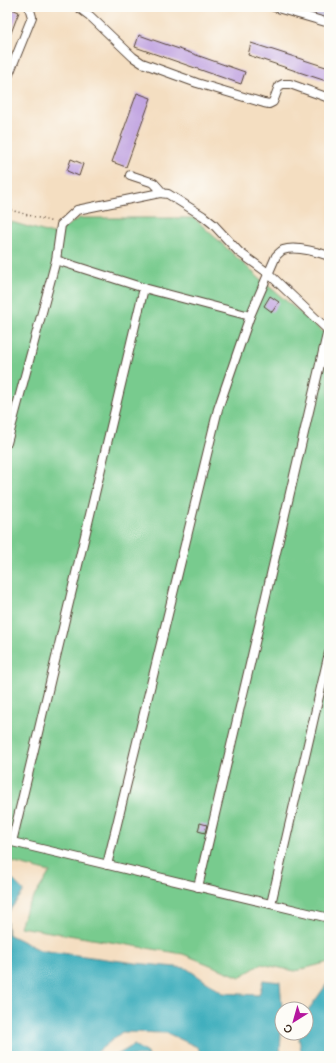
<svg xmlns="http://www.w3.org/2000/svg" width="336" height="1063" font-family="'Balsamiq Sans',sans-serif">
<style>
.industrial{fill:#c4c0db}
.green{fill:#78cb8e;stroke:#5a7a56}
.water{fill:#40afbd;stroke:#3e6c6e}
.building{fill:#c1a4e1}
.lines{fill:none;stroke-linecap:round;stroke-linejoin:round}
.minor-casing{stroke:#574536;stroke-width:10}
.path{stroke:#574536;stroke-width:1.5;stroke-dasharray:1 3;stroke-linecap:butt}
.minor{stroke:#fff;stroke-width:8}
</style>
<rect width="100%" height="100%" fill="#fdfcf7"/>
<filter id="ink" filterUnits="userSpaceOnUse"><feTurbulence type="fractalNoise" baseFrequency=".025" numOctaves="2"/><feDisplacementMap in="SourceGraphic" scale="8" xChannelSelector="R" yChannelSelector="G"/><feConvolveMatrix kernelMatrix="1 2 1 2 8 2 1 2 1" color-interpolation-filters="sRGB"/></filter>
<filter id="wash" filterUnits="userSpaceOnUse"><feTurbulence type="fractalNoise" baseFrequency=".012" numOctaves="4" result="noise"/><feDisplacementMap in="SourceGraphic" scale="16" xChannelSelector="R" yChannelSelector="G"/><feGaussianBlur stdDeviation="0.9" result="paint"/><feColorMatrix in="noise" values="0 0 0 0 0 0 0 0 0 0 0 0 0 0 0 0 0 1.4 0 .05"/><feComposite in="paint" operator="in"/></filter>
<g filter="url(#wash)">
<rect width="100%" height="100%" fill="#f4dec1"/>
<path class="industrial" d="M269 7H329V24Z"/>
<path class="green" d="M80 218H194L259 278 323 332 329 336V962L295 971 261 964 240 977 183 954 20 927 25 911 50 872 7 861V232L11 222 53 234Z"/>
<g class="water">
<path d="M7 880H13L24 891 7 914Z"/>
<path d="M7 922 8 934 40 950 135 963 186 968 223 993 259 995 263 980 280 982 282 1009 280 1056H203L197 1047 167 1033 122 1032 96 1053 95 1056H7Z"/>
<path d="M329 981V1056H302L299 1039 300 1033H306V1013Z"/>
<path d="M134 1045 147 1053 148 1056H115Z"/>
</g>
<g id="blocks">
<g class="building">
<path d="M7 7 19 12 8 41H7Z"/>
<path d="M139 35 245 72 241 84 135 47Z"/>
<path d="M251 43 329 68V82L248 55Z"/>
<path d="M137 93 151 98 126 167 112 162Z"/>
<path d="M71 159 83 164 79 176 67 171Z"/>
<path d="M270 296 279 302 272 312 264 306Z"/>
<path d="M200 823 207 825 205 833 198 831Z"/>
</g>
</g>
</g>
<g filter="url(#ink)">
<use href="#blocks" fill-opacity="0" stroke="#574536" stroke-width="1"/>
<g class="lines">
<defs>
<g id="minor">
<path d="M78 7 90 16 133 57 142 63 197 83 264 103 269 104 273 102 279 86 283 84H290L329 98"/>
<path d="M274 7 329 23"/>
<path d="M7 79 32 17 29 7"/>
<path d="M130 175 154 183 163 193"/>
<path d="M56 260 144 288 250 316"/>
<path d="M7 443 56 260 61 225 77 210 160 193 168 194 203 216 213 224 239 252 268 273 329 331"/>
<path d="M8 841 329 918"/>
<path d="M12 842 144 288"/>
<path d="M107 865 218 409 250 316 276 256C278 254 281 251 283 250 295 246 317 252 329 256"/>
<path d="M198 887 328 330"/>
<path d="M271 904 329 653"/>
</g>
</defs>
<use href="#minor" class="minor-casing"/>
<path class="path" d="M7 209 53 222"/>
<use href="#minor" class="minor"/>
</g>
</g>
<rect width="336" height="1063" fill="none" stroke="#fdfcf7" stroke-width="24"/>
<g transform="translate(294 1021) rotate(217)"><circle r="19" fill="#fdfcf7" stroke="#afa8a0"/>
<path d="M0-3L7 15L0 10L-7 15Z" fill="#b5179e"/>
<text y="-6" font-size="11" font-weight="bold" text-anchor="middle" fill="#3b2a1e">С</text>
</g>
</svg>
